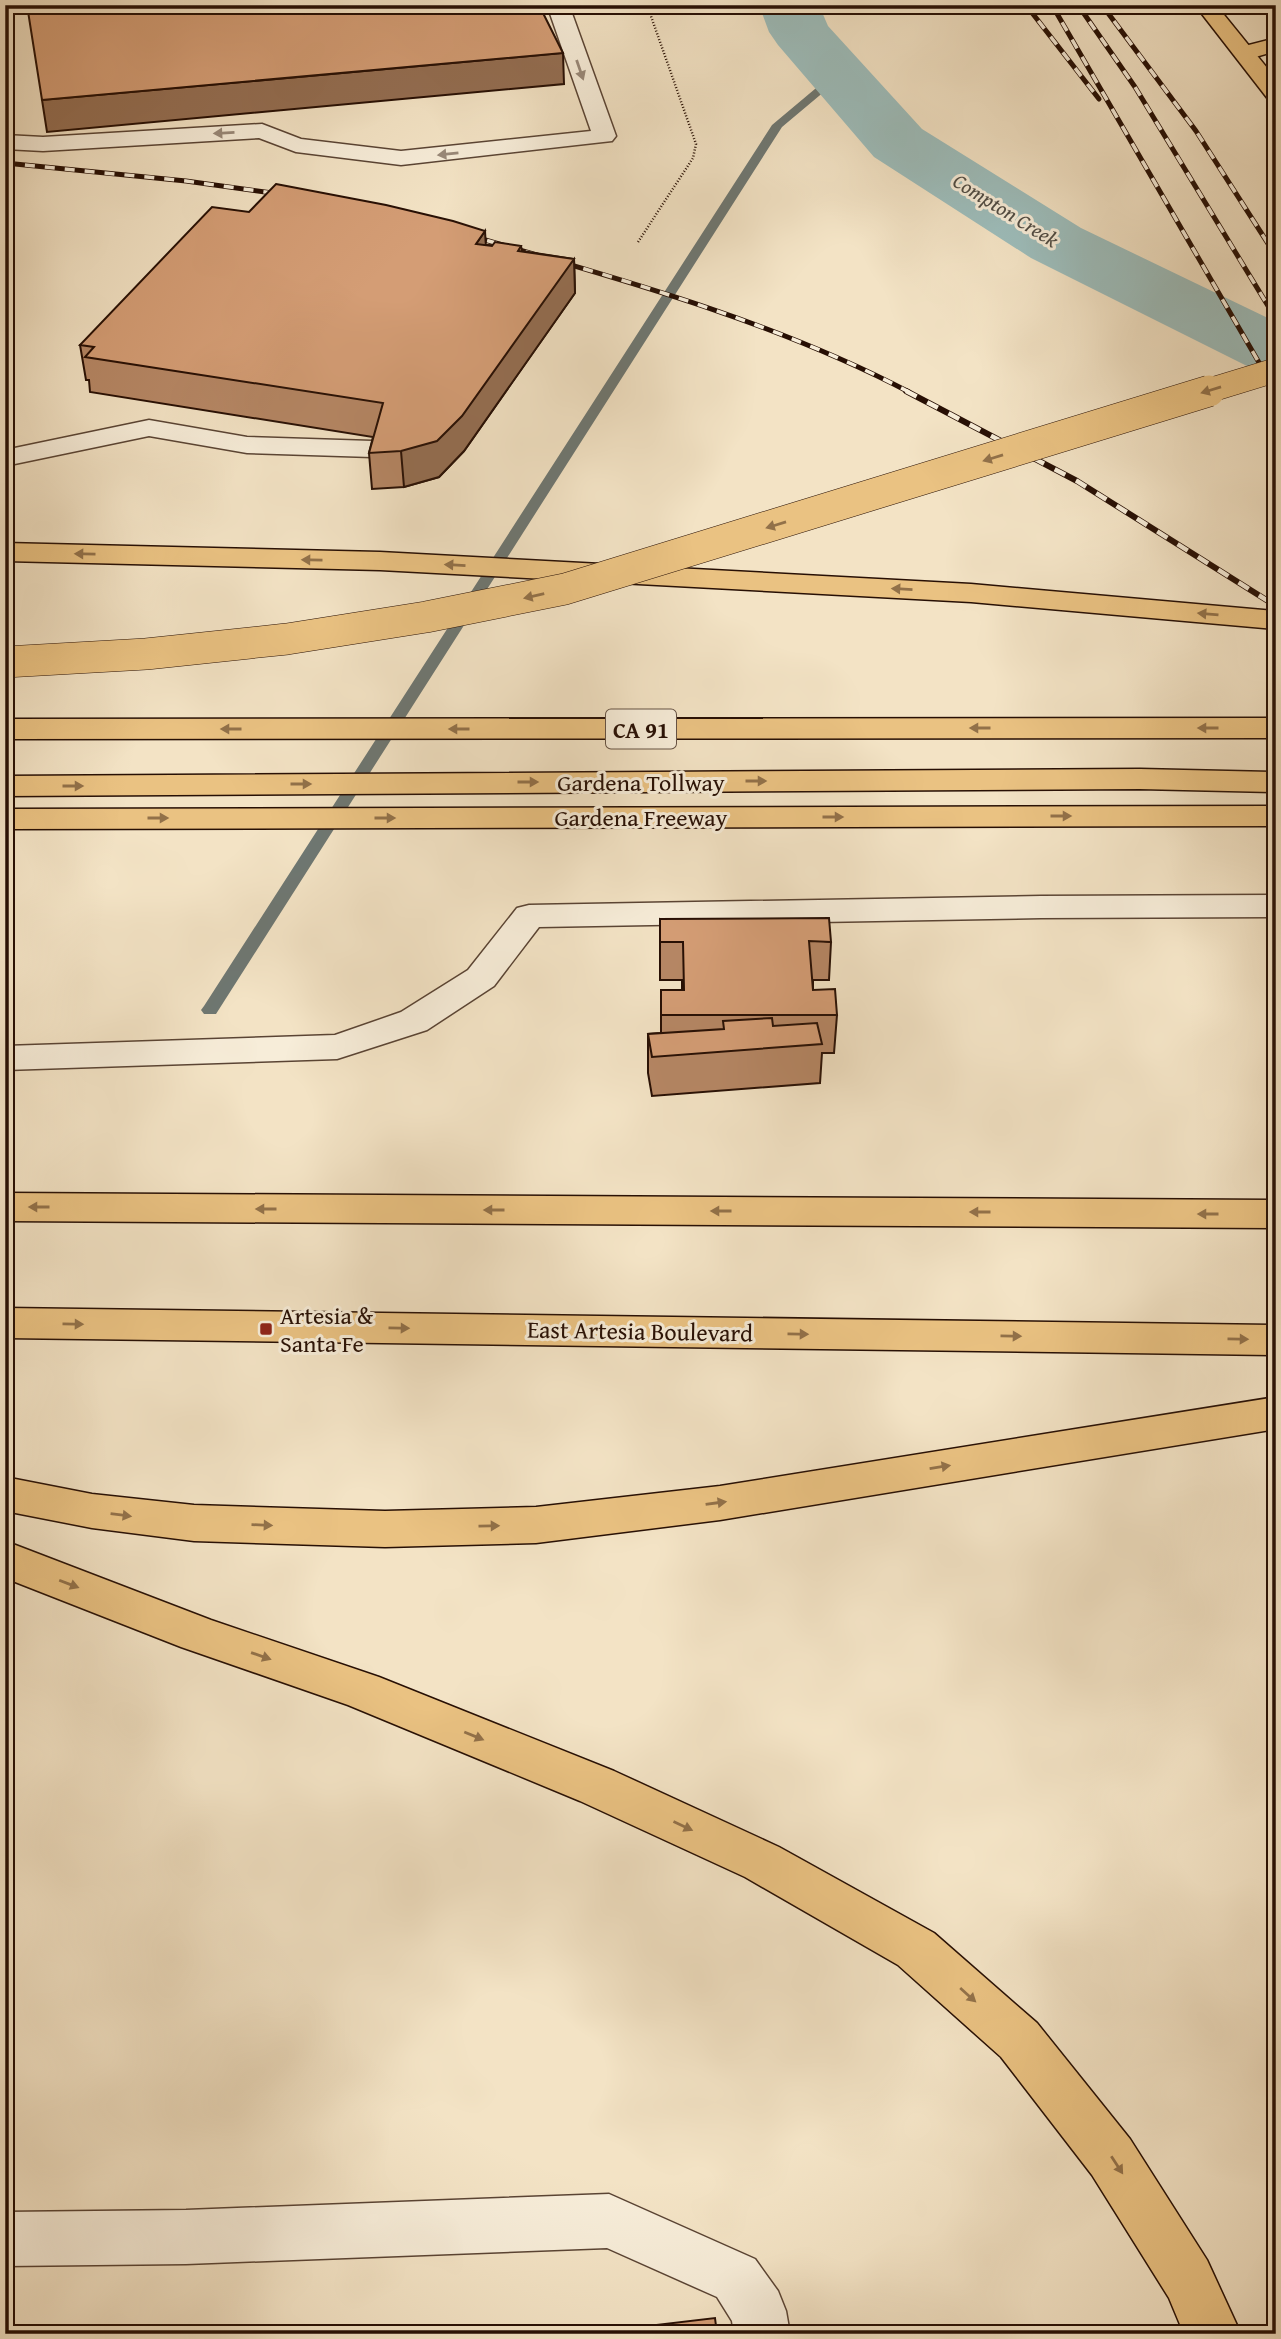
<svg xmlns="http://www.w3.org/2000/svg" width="1281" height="2339" font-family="'Gentium Book Plus',serif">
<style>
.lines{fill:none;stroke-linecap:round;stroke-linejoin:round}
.stream{fill:#6e7772;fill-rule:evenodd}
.river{fill:#9dbdbb;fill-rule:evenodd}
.minor-casing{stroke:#5a4434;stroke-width:3}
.major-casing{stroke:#270f04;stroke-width:3}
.highway-casing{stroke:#270f04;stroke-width:3}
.path{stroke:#270f04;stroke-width:2.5;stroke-dasharray:1 2;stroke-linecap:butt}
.minor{fill:#f7edd9;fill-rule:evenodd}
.major{fill:#eac282;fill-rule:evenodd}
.highway{fill:#eac282;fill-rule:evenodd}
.rail-far1-casing{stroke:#270f04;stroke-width:5}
.rail-casing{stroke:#270f04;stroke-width:6}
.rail-far1{stroke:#f7edd9;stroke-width:3.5;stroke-dasharray:10;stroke-linecap:butt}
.rail{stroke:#f7edd9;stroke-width:4.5;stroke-dasharray:12;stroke-linecap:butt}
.highway-bridge-far1-casing{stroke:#270f04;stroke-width:25;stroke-linecap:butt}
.highway-bridge-casing{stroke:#270f04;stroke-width:32;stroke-linecap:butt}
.highway-bridge-far1{stroke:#eac282;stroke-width:24}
.highway-bridge{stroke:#eac282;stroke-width:31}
.wall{fill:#b68765;stroke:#270f04;stroke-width:2}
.shaded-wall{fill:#946e52;stroke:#270f04;stroke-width:2}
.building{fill:#d49d75;stroke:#270f04;stroke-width:2}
.oneway{fill:#998979}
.oneway2{fill:#927149}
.poi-dot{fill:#8f2418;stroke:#f7edd9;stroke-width:2.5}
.labels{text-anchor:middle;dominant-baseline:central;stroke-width:6;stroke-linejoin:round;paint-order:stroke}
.far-water-label{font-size:21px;font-style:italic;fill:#504c44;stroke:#f7edd9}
.shield{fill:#f7edd9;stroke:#655244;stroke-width:2}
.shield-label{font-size:23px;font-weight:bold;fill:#270f04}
.street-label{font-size:24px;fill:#270f04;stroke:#f7edd9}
.poi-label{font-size:24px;fill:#270f04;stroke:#f7edd9;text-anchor:start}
</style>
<rect width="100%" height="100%" fill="#f3e3c5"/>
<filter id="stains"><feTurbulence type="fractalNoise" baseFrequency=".00286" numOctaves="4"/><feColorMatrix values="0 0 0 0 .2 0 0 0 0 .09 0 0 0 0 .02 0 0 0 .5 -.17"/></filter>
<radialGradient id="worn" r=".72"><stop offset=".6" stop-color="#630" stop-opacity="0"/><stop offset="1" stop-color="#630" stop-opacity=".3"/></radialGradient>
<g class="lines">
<path class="stream" d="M834 73 844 75 782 127 216 1014H204L201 1010 204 1006 772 125Z"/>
<path class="river" d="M759 5H819L828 26 922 129 1081 228 1276 322V374L1249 367 1031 258 874 157 778 45 769 32Z"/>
<defs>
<g id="minor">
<path d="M547 5H569L616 136 612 141 401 165 296 152 259 138 43 151 5 149V135L43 137 262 124 301 139 401 151 591 131Z"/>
<path d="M149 420 247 437 372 441 382 443 386 449 382 455 372 457 247 453 149 436 5 466V450Z"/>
<path d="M1276 895V917L1041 918 539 927 494 986 427 1030 337 1059 5 1070V1046L335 1035 401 1012 468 970 517 908 529 905 1041 896Z"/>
<path d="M609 2194 755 2259 778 2291 786 2311 790 2334H734L732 2321 717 2297 607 2248 186 2264 5 2266V2212L186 2210Z"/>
</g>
<g id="major">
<path d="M1195 5H1216L1276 79V101L1268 99Z"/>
<path d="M5 1193 1276 1200V1228L5 1221Z"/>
<path d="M5 1308 1276 1325V1355L5 1338Z"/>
</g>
<g id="highway">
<path d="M1276 38V51L1245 60 1237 58 1234 53 1237 48Z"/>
<path d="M5 543 380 552 971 584 1276 611V629L971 602 380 570 5 561Z"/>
<path d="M1276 718V738L5 739V719Z"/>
<path d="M1140 769 1276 772V792L1140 789 5 796V776Z"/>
<path d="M1276 806V826L5 829V809Z"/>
<path d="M1276 1397V1429L720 1520 536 1543 385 1547 194 1541 92 1528 5 1511V1477L92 1494 194 1505 385 1511 536 1507 720 1486Z"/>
<path d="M5 1541 211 1620 379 1677 614 1771 779 1847 934 1933 1037 2023 1130 2139 1207 2260 1241 2334H1184L1169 2298 1092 2175 1001 2057 898 1965 745 1877 580 1801 348 1705 181 1647 5 1578Z"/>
</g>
</defs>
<use href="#minor" class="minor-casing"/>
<use href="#major" class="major-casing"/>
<use href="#highway" class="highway-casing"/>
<path class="path" d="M638 242 693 158 696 144 647 5"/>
<use href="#minor" class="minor"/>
<use href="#major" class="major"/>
<use href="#highway" class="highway"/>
<defs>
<g id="rail-far1">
<path d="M1026 5 1099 99"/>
<path d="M1052 5 1276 392"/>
<path d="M1078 5 1135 87 1276 319"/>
<path d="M1102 5 1196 131 1276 256"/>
<path d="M5 163 186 181 287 195"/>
<path d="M468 235C616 278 772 320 909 392"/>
</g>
<path id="rail" d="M906 391 1077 481 1276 606"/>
</defs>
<use href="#rail-far1" class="rail-far1-casing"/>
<use href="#rail" class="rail-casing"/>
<use href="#rail-far1" class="rail-far1"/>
<use href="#rail" class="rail"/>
<defs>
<path id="highway-bridge-far1" d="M1204 392 1276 370"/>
<path id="highway-bridge" d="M5 662 146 654 287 639 426 617 565 589 1209 391"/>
</defs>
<use href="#highway-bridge-far1" class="highway-bridge-far1-casing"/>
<use href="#highway-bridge" class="highway-bridge-casing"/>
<use href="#highway-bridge-far1" class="highway-bridge-far1"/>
<use href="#highway-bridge" class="highway-bridge"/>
</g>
<g class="wall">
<path d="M486 245 521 246 522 251 574 259 575 293 464 451 439 477 404 487 372 489 369 453 373 437 90 392 89 380H86L80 345Z"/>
<path d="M660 919 831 942 829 980H813V990L837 1015 834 1053H822L820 1083 652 1096 648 1073V1034L661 1033V990H682V980H660Z"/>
</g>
<g class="shaded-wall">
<path d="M563 53 564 84 47 132 42 100Z"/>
<path d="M485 231 487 265 476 244Z"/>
<path d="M574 259 575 293 464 451 439 477 404 487 401 451Z"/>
</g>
<g class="building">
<path d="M27 5H539L563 53 42 100Z"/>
<path d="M276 184 386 205 453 221 485 231 476 244 492 246 495 242 521 246 518 251 574 259 462 416 437 441 401 451 369 453 383 403 85 357 94 347 80 345 212 207 249 212Z"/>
<path d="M829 918 831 942 809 941 813 990 835 989 837 1015H661V990H684L683 942H660V919Z"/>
<path d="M772 1018 773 1026 817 1023 822 1044 652 1057 648 1034 724 1029 723 1021Z"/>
<path d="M715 2318 717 2334H580Z"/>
</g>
<defs><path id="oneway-solid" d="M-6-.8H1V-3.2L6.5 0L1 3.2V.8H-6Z" transform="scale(1.75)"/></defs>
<g class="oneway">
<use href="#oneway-solid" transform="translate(580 70) rotate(71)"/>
<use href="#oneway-solid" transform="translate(224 133) rotate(177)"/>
<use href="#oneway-solid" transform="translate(448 154) rotate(174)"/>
</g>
<g class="oneway2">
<use href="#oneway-solid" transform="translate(1211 390) rotate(163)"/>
<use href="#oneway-solid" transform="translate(993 458) rotate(163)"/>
<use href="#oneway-solid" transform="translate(776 525) rotate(163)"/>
<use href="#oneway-solid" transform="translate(85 554) rotate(-179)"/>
<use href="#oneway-solid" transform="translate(312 560) rotate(-179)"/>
<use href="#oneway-solid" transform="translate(455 565) rotate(-177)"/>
<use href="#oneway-solid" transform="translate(902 589) rotate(-177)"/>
<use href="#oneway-solid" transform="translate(534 596) rotate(167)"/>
<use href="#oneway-solid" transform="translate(1208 614) rotate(-175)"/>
<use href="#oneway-solid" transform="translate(980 728) rotate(180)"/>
<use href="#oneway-solid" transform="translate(1208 728) rotate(180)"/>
<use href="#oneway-solid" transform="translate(231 729) rotate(180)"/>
<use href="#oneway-solid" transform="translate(459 729) rotate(180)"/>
<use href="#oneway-solid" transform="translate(756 781)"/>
<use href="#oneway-solid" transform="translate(528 782)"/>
<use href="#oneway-solid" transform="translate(301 784)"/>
<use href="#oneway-solid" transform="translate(73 786)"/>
<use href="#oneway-solid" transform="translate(1061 816)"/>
<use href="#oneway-solid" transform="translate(833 817)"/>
<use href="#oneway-solid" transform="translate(158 818)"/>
<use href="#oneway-solid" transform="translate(385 818)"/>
<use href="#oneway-solid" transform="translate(39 1207) rotate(-180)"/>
<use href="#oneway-solid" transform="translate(266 1209) rotate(-180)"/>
<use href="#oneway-solid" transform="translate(494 1210) rotate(-180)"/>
<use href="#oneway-solid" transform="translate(721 1211) rotate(-180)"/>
<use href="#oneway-solid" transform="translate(980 1212) rotate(-180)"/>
<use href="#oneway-solid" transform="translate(1208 1214) rotate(-180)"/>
<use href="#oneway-solid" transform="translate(73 1324) rotate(1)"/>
<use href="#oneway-solid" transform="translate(399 1328) rotate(1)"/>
<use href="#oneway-solid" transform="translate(798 1334) rotate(1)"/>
<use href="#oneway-solid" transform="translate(1011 1336) rotate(1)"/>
<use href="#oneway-solid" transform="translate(1238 1339) rotate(1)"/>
<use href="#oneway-solid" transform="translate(940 1467) rotate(-9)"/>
<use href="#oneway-solid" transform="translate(716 1503) rotate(-8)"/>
<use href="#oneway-solid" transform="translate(121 1515) rotate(7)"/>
<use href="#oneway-solid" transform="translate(262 1525) rotate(2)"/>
<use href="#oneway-solid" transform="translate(489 1526) rotate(-1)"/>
<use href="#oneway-solid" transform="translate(69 1584) rotate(21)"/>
<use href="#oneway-solid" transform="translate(261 1656) rotate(19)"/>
<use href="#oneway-solid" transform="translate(474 1736) rotate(22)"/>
<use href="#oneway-solid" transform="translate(683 1826) rotate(25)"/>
<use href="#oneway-solid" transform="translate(968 1995) rotate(42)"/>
<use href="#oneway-solid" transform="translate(1117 2165) rotate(57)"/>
</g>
<rect class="poi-dot" x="259" y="1322" width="14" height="14" rx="3.5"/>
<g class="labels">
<g class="far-water-label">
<text transform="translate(1006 210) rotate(32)">Compton Creek</text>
</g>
<rect class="shield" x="606" y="709.5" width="70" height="39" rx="5"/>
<g class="shield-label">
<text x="641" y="729">CA 91</text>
</g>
<g class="street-label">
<text x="641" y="782">Gardena Tollway</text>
<text x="641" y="817">Gardena Freeway</text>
<text transform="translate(640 1331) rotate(1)">East Artesia Boulevard</text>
</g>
<g class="poi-label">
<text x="280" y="1315">Artesia &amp;<tspan x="280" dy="28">Santa Fe</tspan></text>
</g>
</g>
<rect width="1281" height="2339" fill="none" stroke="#f3e3c5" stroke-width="28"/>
<rect x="7" y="7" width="1267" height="2325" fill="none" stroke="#270f04" stroke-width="3.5"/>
<rect x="14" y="14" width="1253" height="2311" fill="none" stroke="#270f04" stroke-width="2"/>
<rect width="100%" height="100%" filter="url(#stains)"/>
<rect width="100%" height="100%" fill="url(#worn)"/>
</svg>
